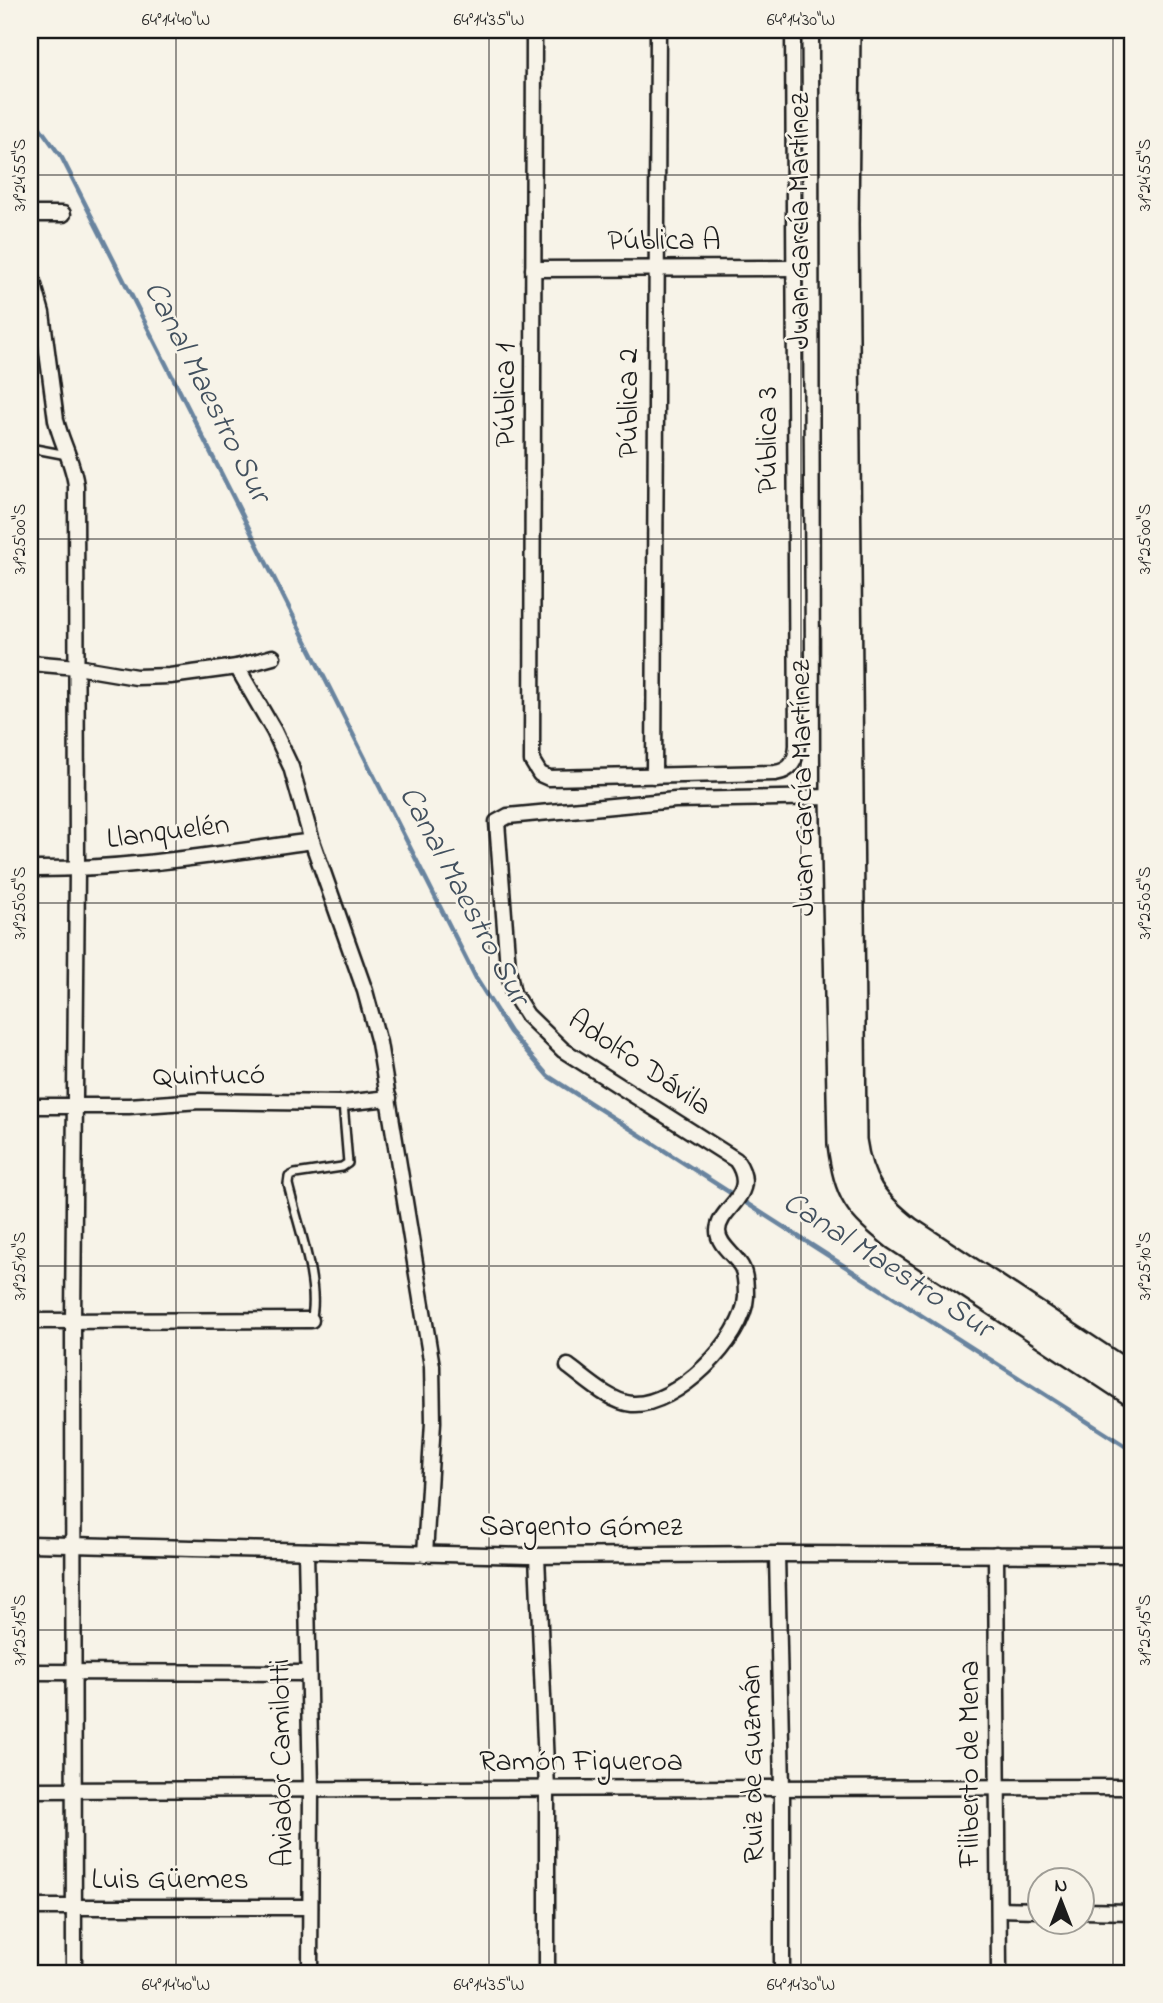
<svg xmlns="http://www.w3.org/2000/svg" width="1163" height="2003" font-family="'Indie Flower',sans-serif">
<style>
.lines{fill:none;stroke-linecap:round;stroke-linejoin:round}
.stream{stroke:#69849f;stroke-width:4.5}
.lane-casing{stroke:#1c1c1c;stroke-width:12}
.street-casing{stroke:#1c1c1c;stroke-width:19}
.secondary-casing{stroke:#1c1c1c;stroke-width:26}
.lane{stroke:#f7f3e8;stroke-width:7}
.street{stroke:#f7f3e8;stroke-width:14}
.secondary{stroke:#f7f3e8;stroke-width:21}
.ticks{fill:none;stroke:#1c1c1c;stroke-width:2;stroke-opacity:0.45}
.labels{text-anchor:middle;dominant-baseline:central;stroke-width:5;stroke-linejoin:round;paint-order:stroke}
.street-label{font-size:30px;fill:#1c1c1c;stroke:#f7f3e8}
.water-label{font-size:32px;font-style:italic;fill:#42505e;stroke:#f7f3e8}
.neatline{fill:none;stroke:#1c1c1c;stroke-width:2.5}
.ticks-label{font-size:18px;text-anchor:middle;fill:#1c1c1c}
</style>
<rect width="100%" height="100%" fill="#f7f3e8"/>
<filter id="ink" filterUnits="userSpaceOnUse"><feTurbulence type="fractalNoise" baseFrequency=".0143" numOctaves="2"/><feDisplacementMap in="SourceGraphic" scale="14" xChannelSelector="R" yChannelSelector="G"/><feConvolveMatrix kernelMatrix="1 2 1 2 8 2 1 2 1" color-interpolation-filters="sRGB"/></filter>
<g filter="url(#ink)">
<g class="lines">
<path class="stream" d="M30 114 62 158 477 980 510 1032 548 1076 1133 1451"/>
<defs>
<g id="lane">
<path d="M30 448 67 455"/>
<path d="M311 1320C321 1286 296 1219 288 1184L289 1177 295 1174 342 1167 348 1163 343 1103"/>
</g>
<g id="street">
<path d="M534 30 532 761 540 774 549 778 775 773C791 771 796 761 797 745L793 30"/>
<path d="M30 214H63"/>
<path d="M533 269 794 268"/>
<path d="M30 271 42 313 56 420C61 442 74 464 76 486L77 869 73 1320 74 1973"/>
<path d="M30 663 77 667 136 677 170 676 237 667 273 657"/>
<path d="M237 667 274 731 291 767 312 841 365 991 379 1043 432 1366 433 1422 425 1554"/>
<path d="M654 776 658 30"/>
<path d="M30 869C125 870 218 854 312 841"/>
<path d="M30 1106H129L200 1101 343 1103 389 1098"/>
<path d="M30 1321 311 1320"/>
<path d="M568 1366C586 1379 610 1402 632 1404 675 1407 744 1339 746 1297 746 1288 746 1274 741 1266 734 1254 718 1245 718 1231 719 1206 761 1196 736 1160L563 1050 527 1015 513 993 508 968 497 822 508 816 675 800 832 797"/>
<path d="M30 1544 528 1556 777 1554 1133 1555"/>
<path d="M306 1551 311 1790 310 1973"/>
<path d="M777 1554 782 1788V1973"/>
<path d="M996 1554 999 1973"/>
<path d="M537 1556 547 1789V1973"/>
<path d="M30 1672 308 1673"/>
<path d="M30 1790 1133 1787"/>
<path d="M30 1907H310"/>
<path d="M999 1909 1040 1910"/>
<path d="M1082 1911 1133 1912"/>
</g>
<g id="secondary">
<path d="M831 30 832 797 839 1144C846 1196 855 1207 895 1239L1133 1396"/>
<path d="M849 30 847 224 855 1140C861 1183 876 1202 909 1228L1133 1376"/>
</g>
</defs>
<use href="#lane" class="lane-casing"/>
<use href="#street" class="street-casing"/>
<use href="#secondary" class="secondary-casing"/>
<use href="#lane" class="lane"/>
<use href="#street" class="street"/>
<use href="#secondary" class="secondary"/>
</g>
</g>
<path class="ticks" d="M176 30V1973M489 30V1973M801 30V1973M1113 30V1973M30 175H1133M30 539H1133M30 903H1133M30 1266H1133M30 1630H1133"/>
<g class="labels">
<g class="street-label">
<text transform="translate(801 221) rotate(-90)">Juan García Martínez</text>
<text x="664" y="242">Pública A</text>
<text transform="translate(507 395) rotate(-90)">Pública 1</text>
<text transform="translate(630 403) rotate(-90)">Pública 2</text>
<text transform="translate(769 440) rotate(-90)">Pública 3</text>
<text transform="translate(804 788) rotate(-91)">Juan García Martínez</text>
<text transform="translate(168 833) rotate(-7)">Llanquelén</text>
<text transform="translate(639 1064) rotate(34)">Adolfo Dávila</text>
<text transform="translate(209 1077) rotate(-1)">Quintucó</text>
<text x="581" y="1528">Sargento Gómez</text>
<text transform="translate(283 1763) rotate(-91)">Aviador Camilotti</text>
<text x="581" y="1763">Ramón Figueroa</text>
<text transform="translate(754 1764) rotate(-91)">Ruiz de Guzmán</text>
<text transform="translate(971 1764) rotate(-90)">Filiberto de Mena</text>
<text x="170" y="1881">Luis Güemes</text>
</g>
<g class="water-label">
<text transform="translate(206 392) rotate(63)">Canal Maestro Sur</text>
<text transform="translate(463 896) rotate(62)">Canal Maestro Sur</text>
<text transform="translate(887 1266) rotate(33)">Canal Maestro Sur</text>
</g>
</g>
<rect width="1163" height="2003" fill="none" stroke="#f7f3e8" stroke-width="77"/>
<g transform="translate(1061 1901)"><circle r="33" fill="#f7f3e8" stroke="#9f9d96" stroke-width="2"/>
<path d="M0-5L12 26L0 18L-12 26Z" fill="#1c1c1c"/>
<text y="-10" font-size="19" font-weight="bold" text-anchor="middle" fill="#1c1c1c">N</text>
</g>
<rect x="38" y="38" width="1086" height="1927" class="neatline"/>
<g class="ticks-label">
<text x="176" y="25">64°14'40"W</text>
<text x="489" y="25">64°14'35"W</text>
<text x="801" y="25">64°14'30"W</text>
<text transform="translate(19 175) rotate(-90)" y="6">31°24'55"S</text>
<text transform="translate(1144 175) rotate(-90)" y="6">31°24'55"S</text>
<text transform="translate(19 539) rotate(-90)" y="6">31°25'00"S</text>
<text transform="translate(1144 539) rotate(-90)" y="6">31°25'00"S</text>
<text transform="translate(19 903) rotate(-90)" y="6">31°25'05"S</text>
<text transform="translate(1144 903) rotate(-90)" y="6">31°25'05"S</text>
<text transform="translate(19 1266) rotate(-90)" y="6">31°25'10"S</text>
<text transform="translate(1144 1266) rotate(-90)" y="6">31°25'10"S</text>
<text transform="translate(19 1630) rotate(-90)" y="6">31°25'15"S</text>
<text transform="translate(1144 1630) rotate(-90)" y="6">31°25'15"S</text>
<text x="176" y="1990">64°14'40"W</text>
<text x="489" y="1990">64°14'35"W</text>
<text x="801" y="1990">64°14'30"W</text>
</g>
</svg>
